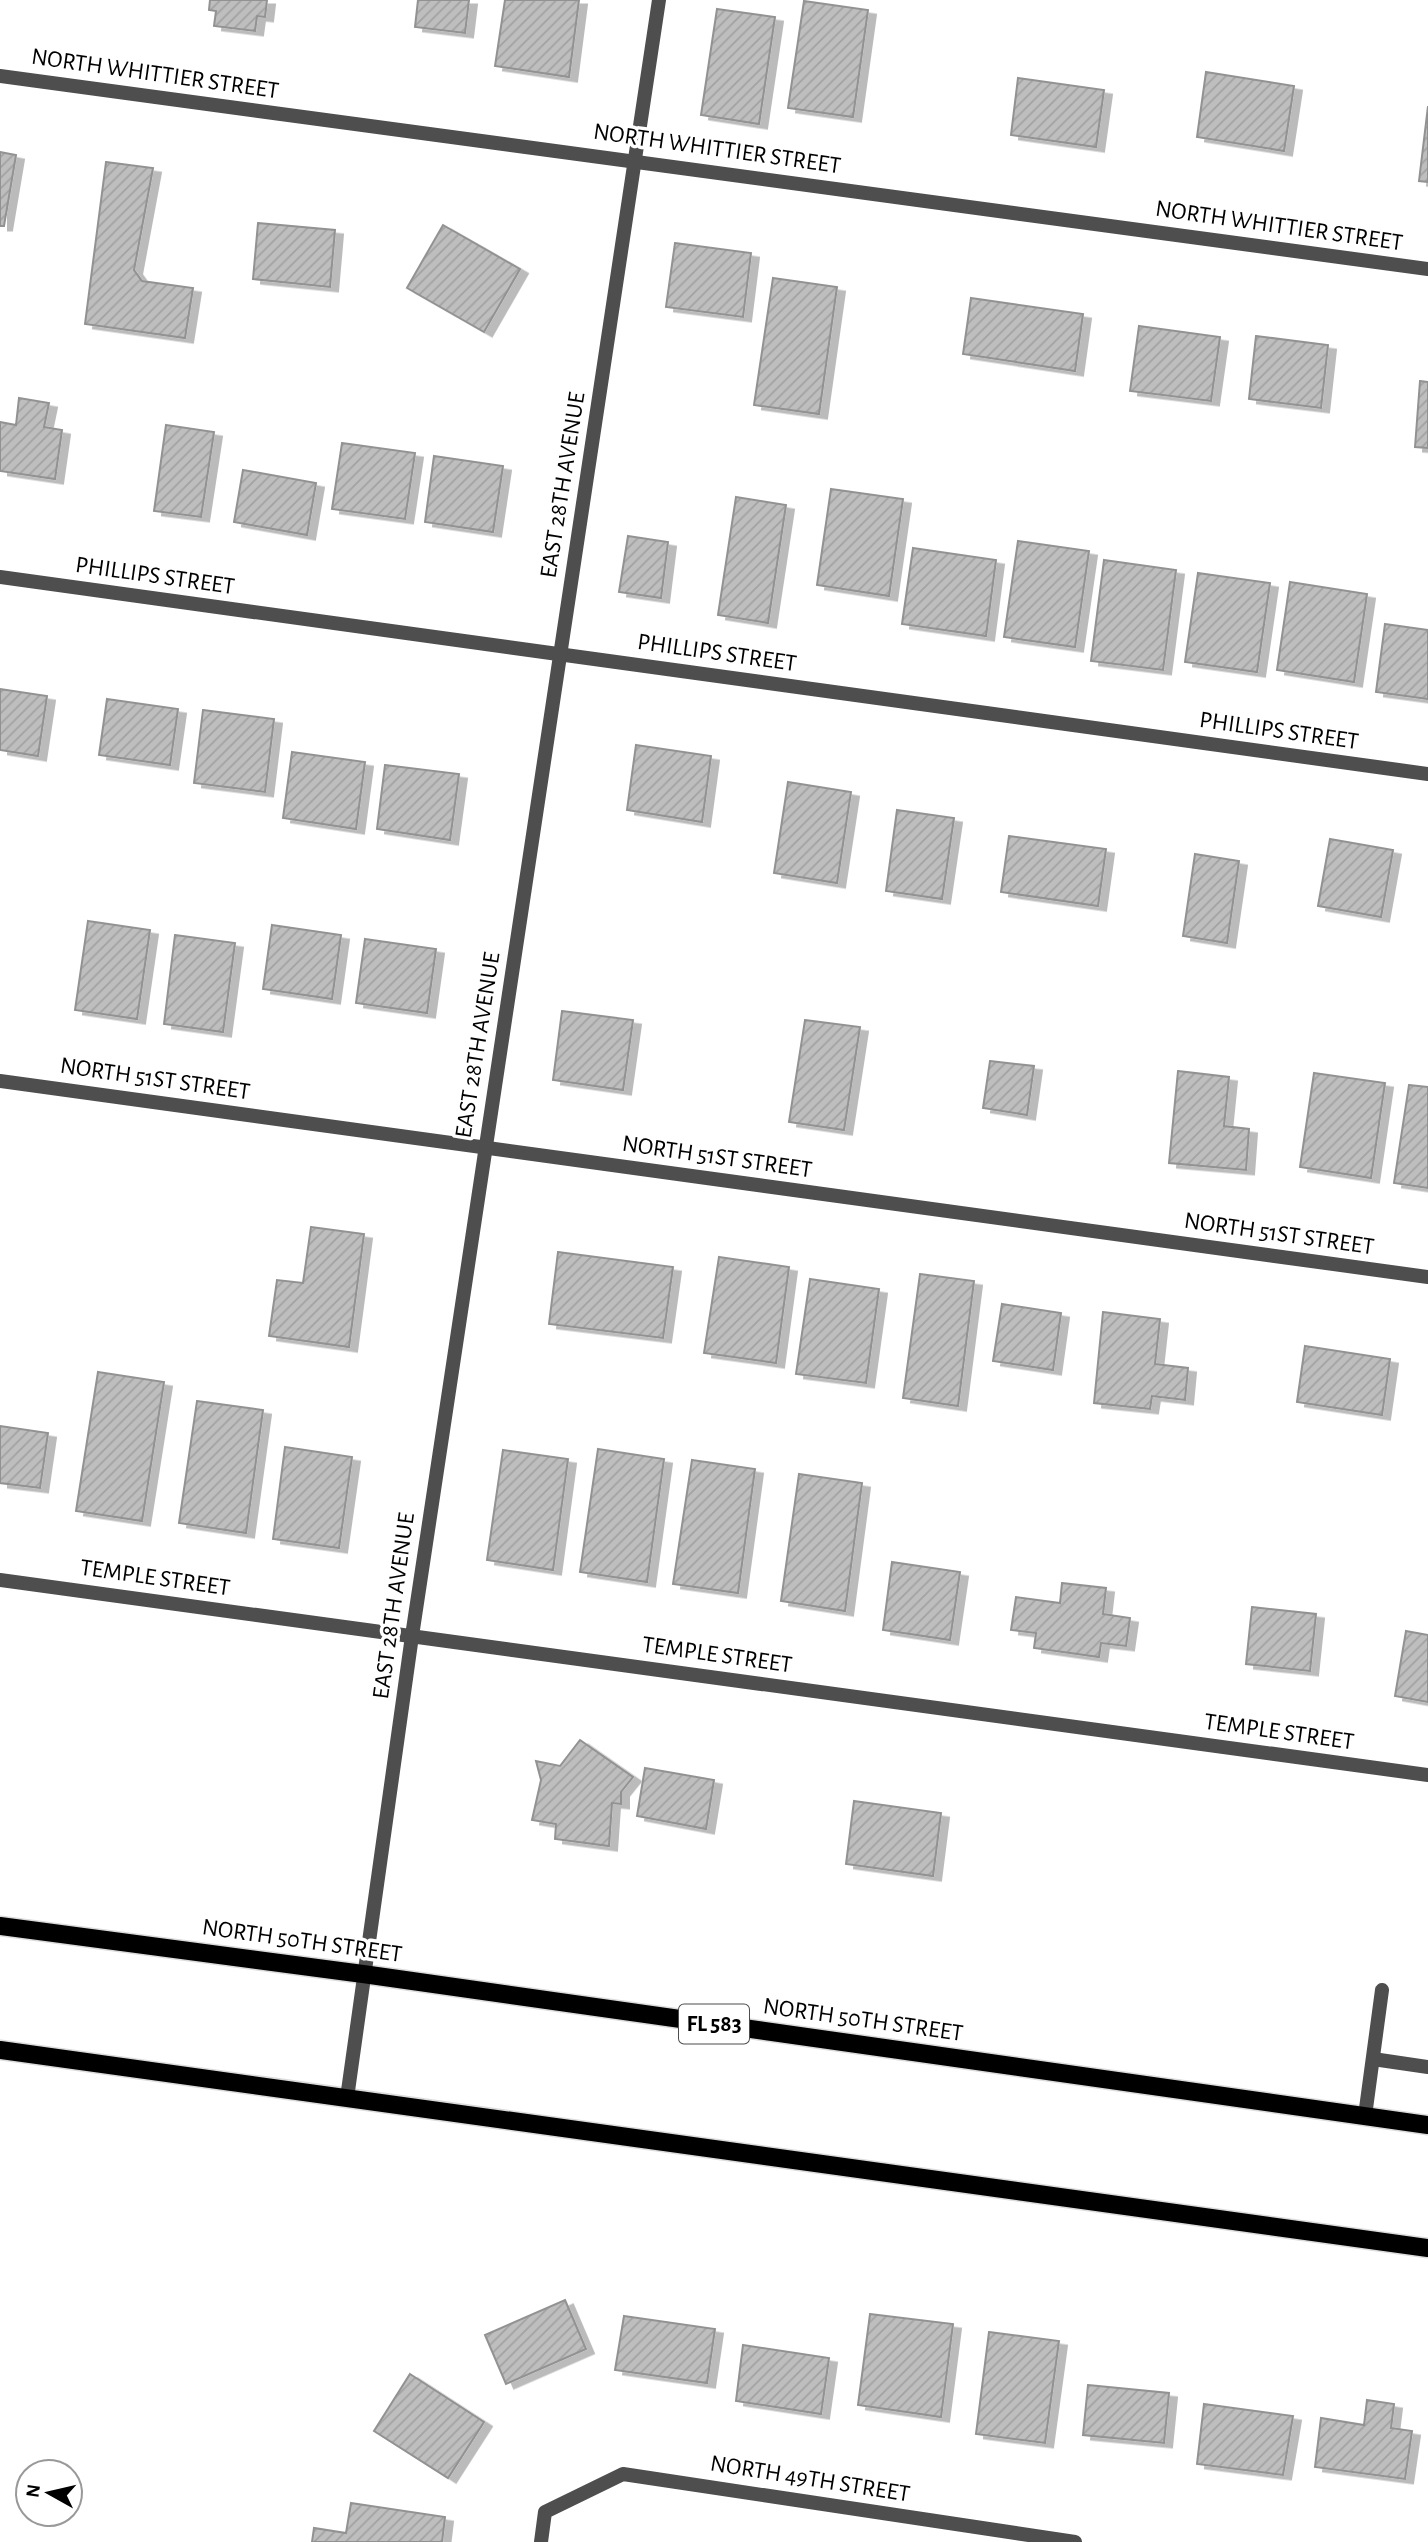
<svg xmlns="http://www.w3.org/2000/svg" width="1428" height="2542" font-family="'Alegreya Sans',sans-serif">
<style>
.building{fill:url(#building-hatch);stroke:#929292;stroke-width:2;filter:url(#shadow)}
.lines{fill:none;stroke-linecap:round;stroke-linejoin:round}
.primary-casing{stroke:#dbdbdb;stroke-width:21}
.service{stroke:#4e4e4e;stroke-width:14}
.minor{stroke:#4e4e4e;stroke-width:14}
.primary{stroke:#000;stroke-width:18}
.labels{text-anchor:middle;dominant-baseline:central;stroke-width:7;stroke-linejoin:round;paint-order:stroke}
.shield{fill:#fff;stroke:#4c4c4c;stroke-width:2}
.shield-label{font-size:23px;font-weight:bold;fill:#000}
.street-label{font-size:24px;fill:#000;stroke:#fff}
</style>
<defs>
<pattern id="building-hatch" width="6" height="6" patternUnits="userSpaceOnUse" patternTransform="scale(1.75)"><rect width="6" height="6" fill="#bebebe"/><path d="M-1 1l2-2M0 6l6-6M5 7l2-2" fill="none" stroke="#a2a2a2"/></pattern>
<filter id="shadow"><feDropShadow dx="8" dy="4.5" stdDeviation="0" flood-color="#0004"/></filter>
</defs>
<rect width="100%" height="100%" fill="#fff"/>
<g class="building">
<path d="M210 0H267L265 17 257 16 255 31 214 26 216 11 209 10Z"/>
<path d="M418 0H469L465 33 415 27Z"/>
<path d="M505 0H579L569 77 495 66Z"/>
<path d="M804 1 868 10 853 117 788 108Z"/>
<path d="M717 9 775 17 759 124 701 115Z"/>
<path d="M1206 72 1294 86 1284 151 1197 137Z"/>
<path d="M1018 78 1104 90 1096 147 1011 135Z"/>
<path d="M1428 106V182L1419 181Z"/>
<path d="M0 152 16 155 4 226H0Z"/>
<path d="M106 162 153 168 134 270 142 281 193 288 185 338 85 324Z"/>
<path d="M258 223 335 230 330 287 253 279Z"/>
<path d="M443 225 520 269 484 332 407 288Z"/>
<path d="M675 243 751 253 743 317 666 307Z"/>
<path d="M773 278 837 287 819 414 754 405Z"/>
<path d="M971 298 1083 314 1075 371 963 354Z"/>
<path d="M1139 326 1220 337 1211 401 1130 391Z"/>
<path d="M1256 336 1328 345 1321 408 1249 399Z"/>
<path d="M1420 381 1428 382V448L1415 447Z"/>
<path d="M19 398 49 403 44 427 62 430 55 479 0 471V422L16 425Z"/>
<path d="M166 425 214 432 201 517 154 511Z"/>
<path d="M342 443 415 453 405 519 332 509Z"/>
<path d="M434 456 503 466 493 532 425 522Z"/>
<path d="M243 470 316 483 307 535 234 522Z"/>
<path d="M831 489 903 499 889 596 817 585Z"/>
<path d="M736 497 786 505 768 623 718 615Z"/>
<path d="M628 536 668 542 661 598 619 592Z"/>
<path d="M1018 541 1089 551 1075 647 1004 637Z"/>
<path d="M913 548 996 560 986 636 902 624Z"/>
<path d="M1104 560 1176 570 1163 670 1091 661Z"/>
<path d="M1198 573 1270 583 1257 672 1185 662Z"/>
<path d="M1290 582 1367 594 1354 682 1277 670Z"/>
<path d="M1385 624 1428 630V699L1376 692Z"/>
<path d="M0 689 47 696 38 756 0 750Z"/>
<path d="M107 699 178 709 170 765 99 755Z"/>
<path d="M203 710 274 719 265 792 194 783Z"/>
<path d="M636 745 711 756 702 822 627 810Z"/>
<path d="M292 752 365 762 356 829 283 818Z"/>
<path d="M385 765 459 774 450 840 377 829Z"/>
<path d="M788 782 851 792 837 883 774 873Z"/>
<path d="M897 810 954 818 942 899 886 891Z"/>
<path d="M1009 836 1106 849 1098 906 1001 892Z"/>
<path d="M1330 839 1393 850 1381 917 1318 906Z"/>
<path d="M1195 854 1239 861 1227 943 1183 936Z"/>
<path d="M88 921 150 930 137 1019 75 1010Z"/>
<path d="M272 925 341 935 332 999 263 989Z"/>
<path d="M175 935 235 943 223 1032 164 1024Z"/>
<path d="M365 939 436 949 427 1013 356 1003Z"/>
<path d="M562 1011 633 1020 623 1090 553 1080Z"/>
<path d="M805 1020 860 1027 844 1130 789 1122Z"/>
<path d="M990 1061 1034 1066 1027 1115 983 1108Z"/>
<path d="M1178 1071 1229 1077 1224 1126 1249 1129 1246 1170 1169 1163Z"/>
<path d="M1314 1073 1385 1083 1371 1178 1300 1167Z"/>
<path d="M1409 1085 1428 1087V1188L1394 1183Z"/>
<path d="M311 1227 364 1234 349 1347 269 1336 277 1280 303 1283Z"/>
<path d="M558 1252 673 1267 663 1338 549 1324Z"/>
<path d="M719 1257 789 1267 776 1363 704 1353Z"/>
<path d="M920 1274 974 1281 958 1406 903 1398Z"/>
<path d="M810 1279 879 1289 866 1383 796 1374Z"/>
<path d="M1002 1304 1061 1313 1053 1370 993 1361Z"/>
<path d="M1103 1312 1160 1319 1155 1364 1188 1368 1185 1400 1152 1396 1150 1409 1094 1403Z"/>
<path d="M1305 1346 1390 1359 1382 1415 1297 1402Z"/>
<path d="M98 1372 164 1382 142 1521 76 1511Z"/>
<path d="M197 1401 263 1410 246 1533 179 1523Z"/>
<path d="M0 1426 48 1433 40 1488 0 1483Z"/>
<path d="M285 1447 352 1457 339 1548 273 1539Z"/>
<path d="M598 1449 664 1459 647 1582 580 1572Z"/>
<path d="M503 1450 568 1459 553 1570 487 1560Z"/>
<path d="M692 1460 755 1469 738 1593 673 1584Z"/>
<path d="M799 1474 862 1483 845 1611 781 1601Z"/>
<path d="M892 1562 960 1572 950 1640 883 1630Z"/>
<path d="M1062 1583 1106 1588 1103 1614 1130 1618 1126 1646 1101 1643 1099 1657 1034 1648 1036 1633 1011 1630 1016 1597 1060 1603Z"/>
<path d="M1252 1607 1316 1614 1310 1671 1246 1664Z"/>
<path d="M1406 1631 1428 1635V1702L1395 1696Z"/>
<path d="M580 1740 633 1777 621 1792V1804L612 1803 609 1846 555 1839 556 1824 532 1820 541 1780 536 1761 560 1766Z"/>
<path d="M645 1768 714 1780 706 1829 637 1816Z"/>
<path d="M854 1801 941 1813 933 1876 846 1864Z"/>
<path d="M565 2300 586 2349 506 2384 485 2335Z"/>
<path d="M870 2314 953 2324 941 2417 858 2405Z"/>
<path d="M624 2316 715 2329 707 2383 615 2370Z"/>
<path d="M989 2332 1059 2341 1045 2443 976 2434Z"/>
<path d="M743 2345 829 2358 821 2414 736 2401Z"/>
<path d="M410 2374 484 2422 448 2478 374 2431Z"/>
<path d="M1088 2385 1169 2393 1164 2443 1083 2435Z"/>
<path d="M1367 2400 1394 2404 1391 2428 1412 2431 1405 2479 1315 2467 1321 2418 1364 2425Z"/>
<path d="M1204 2404 1293 2416 1283 2475 1197 2464Z"/>
<path d="M351 2503 445 2517 442 2542H312L314 2528 346 2533Z"/>
</g>
<g class="lines">
<defs>
<g id="primary">
<path d="M0 1926 363 1974 1428 2125"/>
<path d="M0 2050 1428 2248"/>
</g>
</defs>
<use href="#primary" class="primary-casing"/>
<g class="service">
<path d="M1373 2059 1428 2067"/>
<path d="M1365 2116 1382 1990"/>
</g>
<g class="minor">
<path d="M0 76 1428 269"/>
<path d="M0 577 1428 774"/>
<path d="M0 1081 1428 1277"/>
<path d="M0 1580 1428 1775"/>
<path d="M347 2098 412 1636 659 0"/>
<path d="M541 2542 545 2512 623 2474 1075 2542"/>
</g>
<use href="#primary" class="primary"/>
</g>
<g class="labels">
<rect class="shield" x="679" y="2004.5" width="70" height="39" rx="5"/>
<g class="shield-label">
<text x="714" y="2024">FL 583</text>
</g>
<g class="street-label">
<text transform="translate(155 74) rotate(8)">NORTH WHITTIER STREET</text>
<text transform="translate(717 149) rotate(8)">NORTH WHITTIER STREET</text>
<text transform="translate(1279 226) rotate(8)">NORTH WHITTIER STREET</text>
<text transform="translate(563 485) rotate(-81)">EAST 28TH AVENUE</text>
<text transform="translate(155 576) rotate(8)">PHILLIPS STREET</text>
<text transform="translate(717 653) rotate(8)">PHILLIPS STREET</text>
<text transform="translate(1279 731) rotate(8)">PHILLIPS STREET</text>
<text transform="translate(478 1045) rotate(-81)">EAST 28TH AVENUE</text>
<text transform="translate(155 1079) rotate(8)">NORTH 51ST STREET</text>
<text transform="translate(717 1157) rotate(8)">NORTH 51ST STREET</text>
<text transform="translate(1279 1234) rotate(8)">NORTH 51ST STREET</text>
<text transform="translate(155 1578) rotate(8)">TEMPLE STREET</text>
<text transform="translate(394 1606) rotate(-82)">EAST 28TH AVENUE</text>
<text transform="translate(717 1655) rotate(8)">TEMPLE STREET</text>
<text transform="translate(1279 1732) rotate(8)">TEMPLE STREET</text>
<text transform="translate(302 1941) rotate(8)">NORTH 50TH STREET</text>
<text transform="translate(863 2020) rotate(8)">NORTH 50TH STREET</text>
<text transform="translate(810 2479) rotate(9)">NORTH 49TH STREET</text>
</g>
</g>
<g transform="translate(49 2493) rotate(278)"><circle r="33" fill="#ffffff" stroke="#999999" stroke-width="2"/>
<path d="M0-5L12 26L0 18L-12 26Z" fill="#000000"/>
<text y="-10" font-size="19" font-weight="bold" text-anchor="middle" fill="#000000">N</text>
</g>
</svg>
